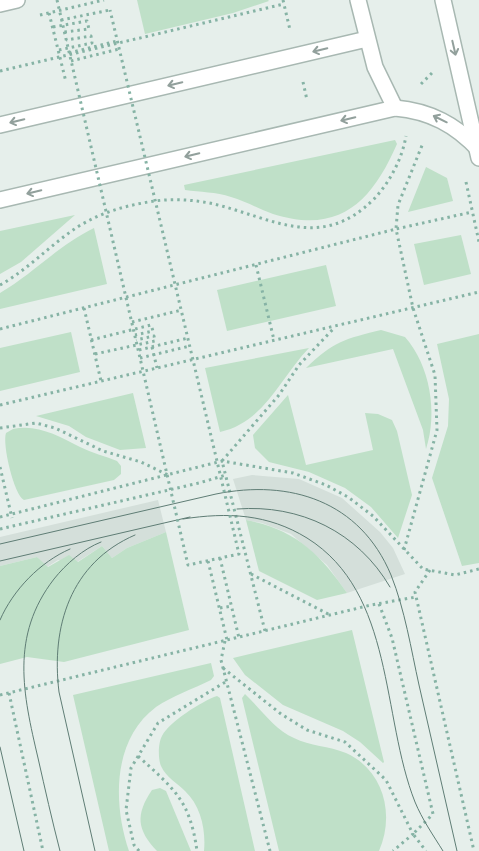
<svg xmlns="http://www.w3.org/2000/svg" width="479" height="851" font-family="Cabin,sans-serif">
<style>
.built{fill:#d4dfda}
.green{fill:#bfe0c8}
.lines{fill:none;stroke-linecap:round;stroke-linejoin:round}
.lane-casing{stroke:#a8b8b2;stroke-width:18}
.street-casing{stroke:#a8b8b2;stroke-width:18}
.path{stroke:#86b3a5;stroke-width:3;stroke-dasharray:2.5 4;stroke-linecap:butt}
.lane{stroke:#fff;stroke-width:15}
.street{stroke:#fff;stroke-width:15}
.tram{stroke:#5f7d75;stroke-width:1}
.path-bridge{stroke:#86b3a5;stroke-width:3;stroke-dasharray:2.5 4;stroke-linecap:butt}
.oneway{stroke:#92a09c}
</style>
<rect width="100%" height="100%" fill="#e6efeb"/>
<g class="built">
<path d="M252 475 299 479 342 498 380 532 393 548 405 574 347 593 327 565 291 534 262 523 246 520 233 479Z"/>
<path d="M158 500 166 532 127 548 112 558 102 546 77 562 58 560 47 567 37 557 0 566V537Z"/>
</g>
<g class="green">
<path d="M137 0H268L269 1 233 13 145 34Z"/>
<path d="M395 140 397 144C372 201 340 235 273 214 259 209 245 201 231 197 216 192 200 192 185 190L184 185Z"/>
<path d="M426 167 447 178 453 201 408 212Z"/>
<path d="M75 215 21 262 0 274V231Z"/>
<path d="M94 228 107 284 0 309V293C34 273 59 245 94 228Z"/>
<path d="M461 235 471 274 424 285 414 244Z"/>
<path d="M326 265 336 306 227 331 217 290Z"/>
<path d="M381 330 405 337C430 365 438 413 426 449L423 430 393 349 306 368C334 341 345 339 381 330Z"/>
<path d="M71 332 80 372 0 391V348Z"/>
<path d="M479 334V563L462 566 432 478 448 426 449 399 437 344Z"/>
<path d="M309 348C280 378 265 422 220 432L205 368Z"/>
<path d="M133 393 146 448 120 450 86 437 69 426 36 416Z"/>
<path d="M288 395 306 465 373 450 365 413 378 414 392 420 397 431 412 495 398 538 371 507 345 488 309 472 269 462 255 448 253 435Z"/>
<path d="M13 429C38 424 58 436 80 447 92 453 105 456 117 461L121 466V474L114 480 24 500C14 495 2 444 6 433Z"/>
<path d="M246 520C295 529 320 554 347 593L317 600 259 571Z"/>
<path d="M166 532 189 630 64 662 27 657 0 664V566L37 557 48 567 69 555 78 562 102 546 112 558 127 548Z"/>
<path d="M352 630 384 762 383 763 360 742 343 731 283 705 245 675 233 658Z"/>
<path d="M211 663 214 676 211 680C193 689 172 696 156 707 112 740 113 804 129 851H109L73 695Z"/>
<path d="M245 694C260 708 275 730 294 738 310 746 329 746 346 753 384 770 395 815 379 851H279L242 698Z"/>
<path d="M217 696 220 698 255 851H204C206 830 201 806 185 791 177 783 166 777 161 766 158 759 158 743 162 736 169 722 202 701 217 696Z"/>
<path d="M160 788 166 791 191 851H157C137 830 135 815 152 790Z"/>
</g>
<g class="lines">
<defs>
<g id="lane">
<path d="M358 0 375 67 395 108"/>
<path d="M0 4 17 0"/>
<path d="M0 125 367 39"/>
<path d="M0 200 395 108C430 111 456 125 479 150"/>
</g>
<path id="street" d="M443 0 479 158"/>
</defs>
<use href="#lane" class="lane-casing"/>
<use href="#street" class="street-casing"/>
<g class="path">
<path d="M283 0 290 30"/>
<path d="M49 13 66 82"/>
<path d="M40 15 104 0"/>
<path d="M61 20 110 10"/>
<path d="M53 27 87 21 89 29 64 32"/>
<path d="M59 50 92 43 91 36 66 40"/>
<path d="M69 53 117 41"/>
<path d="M71 61 119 49"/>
<path d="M0 71 284 4"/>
<path d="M303 82 307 100"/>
<path d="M421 84 432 73"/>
<path d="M466 182 479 242"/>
<path d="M256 265 274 340"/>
<path d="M0 285C29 269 51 244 79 226 99 214 120 207 143 203 166 198 191 199 214 204 272 218 321 252 374 199 390 182 402 159 406 136"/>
<path d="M84 308 101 381"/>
<path d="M132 322 182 310"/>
<path d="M0 329 396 229 398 205 423 143"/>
<path d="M91 340 151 325 153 331 135 335"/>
<path d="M152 347 157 368"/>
<path d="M139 350 188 338"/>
<path d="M95 354 155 341 154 336 136 340"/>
<path d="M0 405 479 292"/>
<path d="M0 428 36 423 55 428 103 451 141 462 168 475"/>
<path d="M0 467 12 518"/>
<path d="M0 517 222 461 293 473 326 485 348 497 373 516 423 569 455 575 479 569"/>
<path d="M0 529 199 483 226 475"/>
<path d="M404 550 437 430 435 375 413 308 396 229 472 212"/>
<path d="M220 558 239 638"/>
<path d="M208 561 227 640"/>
<path d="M430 570 415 592 474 851"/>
<path d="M251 574 330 615"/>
<path d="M379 604 392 638 433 814 413 834 426 851"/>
<path d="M220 608 232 606"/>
<path d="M265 631 222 461 279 395 299 365 335 327"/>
<path d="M225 641 221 660 270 851"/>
<path d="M223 668 281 714 307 730 345 742 386 780 413 834 393 851"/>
<path d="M9 693 43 851"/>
<path d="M0 695 371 605 416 597"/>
<path d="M138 756C174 789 190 800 197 851"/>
<path d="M139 851 134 845 126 810 131 768 158 723 227 681"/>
</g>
<use href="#lane" class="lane"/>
<use href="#street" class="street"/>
<g class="tram">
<path d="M237 509C300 504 358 532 390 587"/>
<path d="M183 519C228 512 268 514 307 538 395 593 381 716 415 802 422 819 433 835 443 851"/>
<path d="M0 544 216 494C290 479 360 501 391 575 405 610 411 649 419 685 432 740 444 796 457 851"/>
<path d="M0 561 190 517"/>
<path d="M0 620C13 590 40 562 70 549"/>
<path d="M0 747 24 851"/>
<path d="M60 851C52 820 45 789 38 758 23 694 10 636 54 579 66 564 83 549 101 542"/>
<path d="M95 851 59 692C51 627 70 563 135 535"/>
</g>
<g class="path-bridge">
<path d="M57 0 188 565 239 554 110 10"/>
<path d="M140 358 190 346"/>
</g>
</g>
<defs><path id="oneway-shaft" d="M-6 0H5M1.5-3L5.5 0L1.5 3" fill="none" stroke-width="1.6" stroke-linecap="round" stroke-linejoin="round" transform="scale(1.25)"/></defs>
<g class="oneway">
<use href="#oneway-shaft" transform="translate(454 48) rotate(77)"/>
<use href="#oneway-shaft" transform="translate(320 50) rotate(167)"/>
<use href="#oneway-shaft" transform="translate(175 84) rotate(167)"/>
<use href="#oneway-shaft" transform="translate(348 119) rotate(167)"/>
<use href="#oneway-shaft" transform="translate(440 119) rotate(-154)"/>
<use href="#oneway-shaft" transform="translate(17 121) rotate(167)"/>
<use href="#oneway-shaft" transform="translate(192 155) rotate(167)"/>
<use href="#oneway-shaft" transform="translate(34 192) rotate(167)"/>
</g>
</svg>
